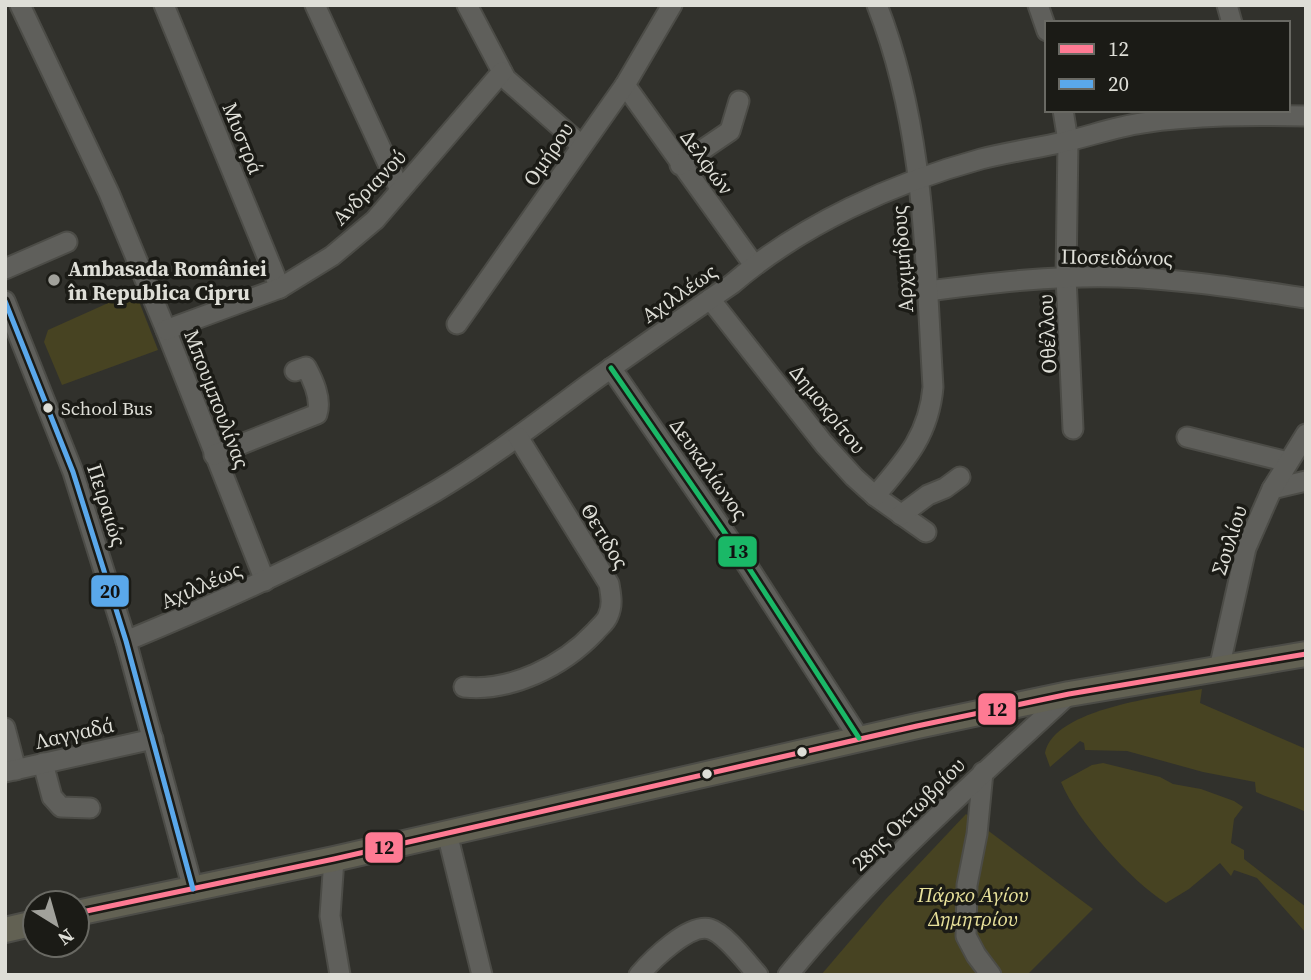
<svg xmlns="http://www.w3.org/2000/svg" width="1311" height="980" font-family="'Source Serif 4',serif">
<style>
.green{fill:#474322}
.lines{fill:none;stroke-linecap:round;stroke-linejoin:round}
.minor-casing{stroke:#4c4c47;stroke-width:23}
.major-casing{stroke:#4c4c47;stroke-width:28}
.minor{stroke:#5f5f5b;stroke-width:19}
.major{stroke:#626153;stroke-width:24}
.bus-1-casing{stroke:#1b1b16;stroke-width:10}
.bus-2-casing{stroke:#1b1b16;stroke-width:10}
.bus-3-casing{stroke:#1b1b16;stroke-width:10}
.bus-1{stroke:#fe7a93;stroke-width:5}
.bus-2{stroke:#5aa8eb;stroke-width:5}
.bus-3{stroke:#1ab867;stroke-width:5}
.poi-dot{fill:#a1a19b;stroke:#1b1b16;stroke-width:2.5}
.bus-dot{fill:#deded7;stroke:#1b1b16;stroke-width:2.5}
.labels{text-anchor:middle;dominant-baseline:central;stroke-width:7;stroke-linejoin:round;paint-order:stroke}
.bus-label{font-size:19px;fill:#deded7;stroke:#1b1b16;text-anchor:start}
.street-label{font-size:21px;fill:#deded7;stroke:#1b1b16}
.poi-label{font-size:21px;font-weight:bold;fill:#deded7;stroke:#1b1b16;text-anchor:start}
.park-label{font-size:21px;font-style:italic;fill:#e7e09a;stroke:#1b1b16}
.line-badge{stroke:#1b1b16;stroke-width:2.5}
.pale-badge-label{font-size:19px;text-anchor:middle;font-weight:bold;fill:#111}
</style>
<rect width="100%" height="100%" fill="#31312c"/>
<g class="green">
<path d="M135 291 158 350 62 385 44 342 48 330Z"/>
<path d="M1202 689 1200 703 1306 749V812C1290 804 1273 800 1256 792L1255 782 1203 772 1127 751 1085 750 1084 743 1080 741 1050 767 1045 753C1054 708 1162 697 1202 689Z"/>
<path d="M1103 763 1160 777 1173 784 1201 789 1234 801 1243 807 1234 819 1231 843 1244 850V859L1306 907V933L1257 878 1234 870 1231 876 1220 863 1189 889 1166 903C1130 880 1077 821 1061 782L1092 765Z"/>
<path d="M966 814 1093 909 1027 975H821L885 900Z"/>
</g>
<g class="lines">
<defs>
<g id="minor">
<path d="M20 5 109 193 166 330 265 581"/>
<path d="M164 5 280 288"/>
<path d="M315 5 400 190"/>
<path d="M467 5 506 79 581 145"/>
<path d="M1038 5 1047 31"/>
<path d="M1227 5 1232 23"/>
<path d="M625 85 754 265"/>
<path d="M1063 110 1068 141 1066 277 1073 429"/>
<path d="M680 165 730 131 739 101"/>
<path d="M5 269 67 242"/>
<path d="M927 291C991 283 1055 275 1119 277 1182 279 1244 289 1306 298"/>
<path d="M710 299 824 444 854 477 875 496 926 532"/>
<path d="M5 301 73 472 126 641 193 889"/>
<path d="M457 324 625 85 672 5"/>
<path d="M166 330 280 288 332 256 375 220 502 72"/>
<path d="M611 368 747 565 859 738"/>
<path d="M1187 437 1288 462"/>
<path d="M214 455 317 414C322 399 313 380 306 367L295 371"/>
<path d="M1272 489 1306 481"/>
<path d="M875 496C905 461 929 435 933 387 925 258 925 127 877 5"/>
<path d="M901 515 928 495 945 488 960 477"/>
<path d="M126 641C233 597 337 549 436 491 490 459 539 421 589 384 636 350 684 317 732 284 802 224 893 183 981 159 1009 152 1037 148 1064 142 1090 136 1115 127 1142 123 1196 115 1251 115 1306 116"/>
<path d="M1219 669 1246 548 1272 489 1306 434"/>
<path d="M464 687C511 692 563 666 595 632 599 627 606 622 608 616 613 605 611 596 609 584L518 437"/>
<path d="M5 728 16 770"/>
<path d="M43 763 52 797 61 807 90 808"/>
<path d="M5 772 153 739"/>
<path d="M983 772 977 834 967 885 966 936 976 955 991 975"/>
<path d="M447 833 482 975"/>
<path d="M334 859 330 916 340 975"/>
<path d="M639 975C652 960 689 923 710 929 726 934 747 963 758 975"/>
<path d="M788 975C872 872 972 784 1069 694"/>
</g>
<g id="major">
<path d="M77 913 334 859 917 726 1069 694 1306 654"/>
<path d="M5 930 35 923"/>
</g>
</defs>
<use href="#minor" class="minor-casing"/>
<use href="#major" class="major-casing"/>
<use href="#minor" class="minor"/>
<use href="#major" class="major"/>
<defs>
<path id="bus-1" d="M77 913 334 859 917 726 1069 694 1306 654"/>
<path id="bus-2" d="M5 301 73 472 126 641 193 889"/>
<path id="bus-3" d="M611 368 747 565 859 738"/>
</defs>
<use href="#bus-1" class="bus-1-casing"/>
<use href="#bus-2" class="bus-2-casing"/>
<use href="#bus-3" class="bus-3-casing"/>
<use href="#bus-1" class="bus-1"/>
<use href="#bus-2" class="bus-2"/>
<use href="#bus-3" class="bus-3"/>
</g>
<circle class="poi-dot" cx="54" cy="280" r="7"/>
<g class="bus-dot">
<circle cx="48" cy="408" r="6"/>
<circle cx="802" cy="752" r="6"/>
<circle cx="707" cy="774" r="6"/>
</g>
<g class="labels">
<g class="bus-label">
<text x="61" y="408">School Bus</text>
</g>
<g class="street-label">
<text transform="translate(243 138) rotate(68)">Μυστρά</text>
<text transform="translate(548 154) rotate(-56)">Ομήρου</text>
<text transform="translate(707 162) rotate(54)">Δελφών</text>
<text transform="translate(369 187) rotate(-46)">Ανδριανού</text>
<text transform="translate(1117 257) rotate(1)">Ποσειδώνος</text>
<text transform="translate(902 259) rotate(-94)">Αρχιμήδους</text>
<text transform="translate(679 293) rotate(-35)">Αχιλλέως</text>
<text transform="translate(1047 334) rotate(-93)">Οθέλλου</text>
<text transform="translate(217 399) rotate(69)">Μπουμπουλίνας</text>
<text transform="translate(828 409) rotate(51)">Δημοκρίτου</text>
<text transform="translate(709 469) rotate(55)">Δευκαλίωνος</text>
<text transform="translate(107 505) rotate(72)">Πειραιώς</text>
<text transform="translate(605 536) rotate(59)">Θετιδος</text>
<text transform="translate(1229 540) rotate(-72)">Σουλίου</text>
<text transform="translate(201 585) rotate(-24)">Αχιλλέως</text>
<text transform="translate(74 733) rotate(-13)">Λαγγαδά</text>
<text transform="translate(908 814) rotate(-45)">28ης Οκτωβρίου</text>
</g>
<g class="poi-label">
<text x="68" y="268">Ambasada României<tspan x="68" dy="24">în Republica Cipru</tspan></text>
</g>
<g class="park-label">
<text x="973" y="894">Πάρκο Αγίου<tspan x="973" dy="24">Δημητρίου</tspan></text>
</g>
</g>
<g class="line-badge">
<rect x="717" y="535" width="41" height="33" rx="7" fill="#1ab867"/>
<rect x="90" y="574" width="40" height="34" rx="7" fill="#5aa8eb"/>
<rect x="977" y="692" width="40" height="34" rx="7" fill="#fe7a93"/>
<rect x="364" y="831" width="40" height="33" rx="7" fill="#fe7a93"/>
</g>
<g class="pale-badge-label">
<text x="738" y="558">13</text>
<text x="110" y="598">20</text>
<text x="997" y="716">12</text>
<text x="384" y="854">12</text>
</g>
<rect width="1311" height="980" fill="none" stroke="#deded7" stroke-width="14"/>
<rect x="1045" y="21" width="245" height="91" fill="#1b1b16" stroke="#696963" stroke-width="2"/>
<rect x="1059" y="44" width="35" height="10" fill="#fe7a93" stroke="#696963" stroke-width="2"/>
<text x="1108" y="56" font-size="21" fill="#deded7">12</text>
<rect x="1059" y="79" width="35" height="10" fill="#5aa8eb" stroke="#696963" stroke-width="2"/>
<text x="1108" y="91" font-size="21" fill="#deded7">20</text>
<g transform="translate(56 924) rotate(143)"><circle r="33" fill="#1b1b16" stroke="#696963" stroke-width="2"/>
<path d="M0-5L12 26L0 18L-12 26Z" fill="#a1a19b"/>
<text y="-10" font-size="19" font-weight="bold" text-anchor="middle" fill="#deded7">N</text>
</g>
</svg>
